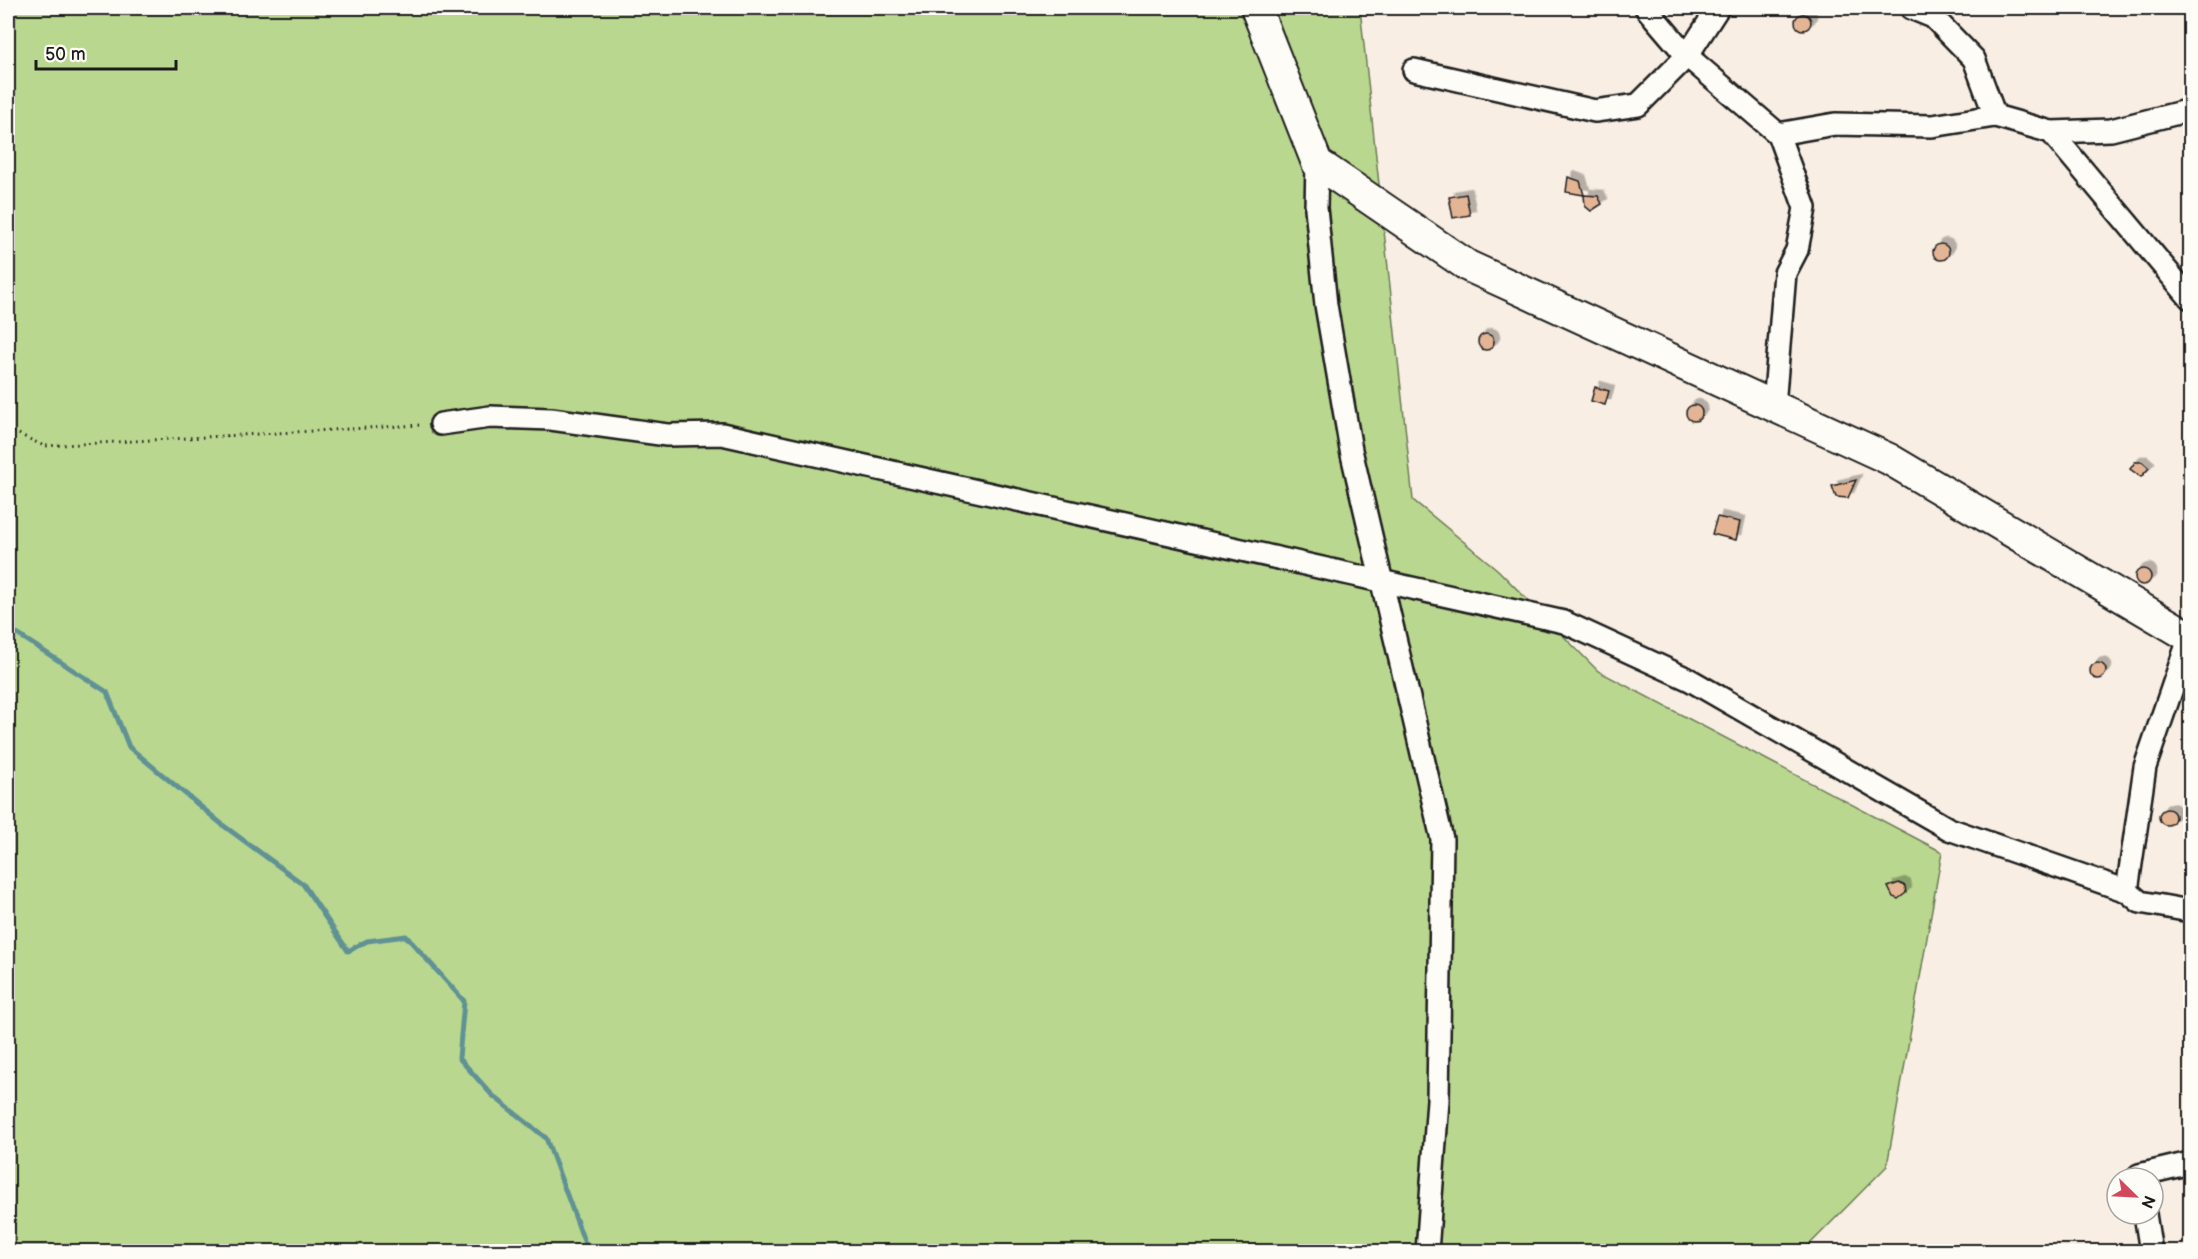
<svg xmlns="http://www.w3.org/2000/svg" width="2198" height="1259" font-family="'Balsamiq Sans',sans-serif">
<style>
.green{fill:#bad78f;stroke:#6b7a56;stroke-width:1.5}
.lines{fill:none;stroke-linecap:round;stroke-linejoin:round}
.stream{stroke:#609295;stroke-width:5}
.building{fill:#e4b595;stroke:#1c1c1c;stroke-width:1.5;filter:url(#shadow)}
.street-casing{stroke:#1c1c1c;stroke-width:26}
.secondary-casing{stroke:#1c1c1c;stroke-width:34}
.path{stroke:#1c1c1c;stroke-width:3;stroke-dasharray:1.5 4.5;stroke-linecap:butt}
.street{stroke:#fdfcf7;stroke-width:21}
.secondary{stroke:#fdfcf7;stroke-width:30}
</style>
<defs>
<filter id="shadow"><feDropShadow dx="5.5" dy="-5.5" stdDeviation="0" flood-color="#0004"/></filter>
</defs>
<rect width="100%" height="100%" fill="#f8eee3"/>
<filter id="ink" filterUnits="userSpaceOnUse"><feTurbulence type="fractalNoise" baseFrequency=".0167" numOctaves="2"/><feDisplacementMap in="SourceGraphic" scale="12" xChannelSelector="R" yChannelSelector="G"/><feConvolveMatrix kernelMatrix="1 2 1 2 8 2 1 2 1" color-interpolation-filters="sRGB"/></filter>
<g filter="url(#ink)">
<path class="green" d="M8 8H1360L1413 500 1498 570 1598 671 1942 852 1887 1166 1802 1252 8 1251Z"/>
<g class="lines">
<path class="stream" d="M8 628 107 692 129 747 224 826 303 884 348 951 367 941 406 936 464 1001 459 1058 492 1095 546 1138 588 1252"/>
</g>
<g class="building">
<circle cx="1803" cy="22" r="8"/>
<path d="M1568 177 1580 181 1584 195 1566 192Z"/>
<path d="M1466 194 1470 215 1453 218 1449 197Z"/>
<path d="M1584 195 1598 196 1602 204 1591 211 1585 206Z"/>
<circle cx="1941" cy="252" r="8"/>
<circle cx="1486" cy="342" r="8"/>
<path d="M1595 387 1609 391 1605 405 1591 401Z"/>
<circle cx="1694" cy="413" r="8"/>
<path d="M2135 462H2142L2149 468 2141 477 2130 469Z"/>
<path d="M1856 480 1848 498 1836 497 1832 486Z"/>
<path d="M1717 517 1740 522 1736 540 1712 534Z"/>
<circle cx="2143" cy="577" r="8"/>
<circle cx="2098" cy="671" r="8"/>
<circle cx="2167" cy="817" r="8"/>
<path d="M1899 883 1905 886 1906 893 1898 899 1893 897 1888 887Z"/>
</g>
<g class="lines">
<defs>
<g id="street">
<path d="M1646 8 1687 56 1778 134 1805 208 1797 250 1785 273 1774 406"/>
<path d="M1911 8 1933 17 1974 59 1995 116"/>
<path d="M1414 70 1595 111 1638 105 1687 56 1718 8"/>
<path d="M2051 132 2190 298"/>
<path d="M1778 134 1835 124 1932 126 1995 116 2051 132 2111 130 2190 110"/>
<path d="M1317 163 1316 208 1326 305 1351 450 1442 839 1438 1100 1427 1252"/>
<path d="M441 424 490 417 551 419 667 435 722 434 1564 622 1690 680 1949 829 2127 891 2140 902 2190 911"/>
<path d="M2127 891 2145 767 2190 636"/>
<path d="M2139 1178V1175L2190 1163"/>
<path d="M2145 1214 2151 1252"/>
</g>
<path id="secondary" d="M1256 8 1317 163 1468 266 1889 459 2190 637"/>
</defs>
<use href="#street" class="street-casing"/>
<use href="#secondary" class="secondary-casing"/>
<path class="path" d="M8 429 44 446 421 425"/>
<use href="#street" class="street"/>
<use href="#secondary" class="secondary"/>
</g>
</g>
<rect width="2198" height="1259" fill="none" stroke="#fdfcf7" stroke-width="30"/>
<rect x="15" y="15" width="2168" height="1229" fill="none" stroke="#1c1c1c" stroke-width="2" filter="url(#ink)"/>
<g transform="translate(2135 1196) rotate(114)"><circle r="28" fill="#fdfcf7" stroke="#a3a29f" stroke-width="1.5"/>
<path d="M0-4.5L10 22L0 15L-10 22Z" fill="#d1495b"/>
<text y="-9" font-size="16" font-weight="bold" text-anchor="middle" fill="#1c1c1c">N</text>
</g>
<path d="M36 60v9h140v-9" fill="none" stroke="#1c1c1c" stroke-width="3"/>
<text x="45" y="60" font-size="18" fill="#1c1c1c" stroke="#fdfcf7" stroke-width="4.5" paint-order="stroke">50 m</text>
</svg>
